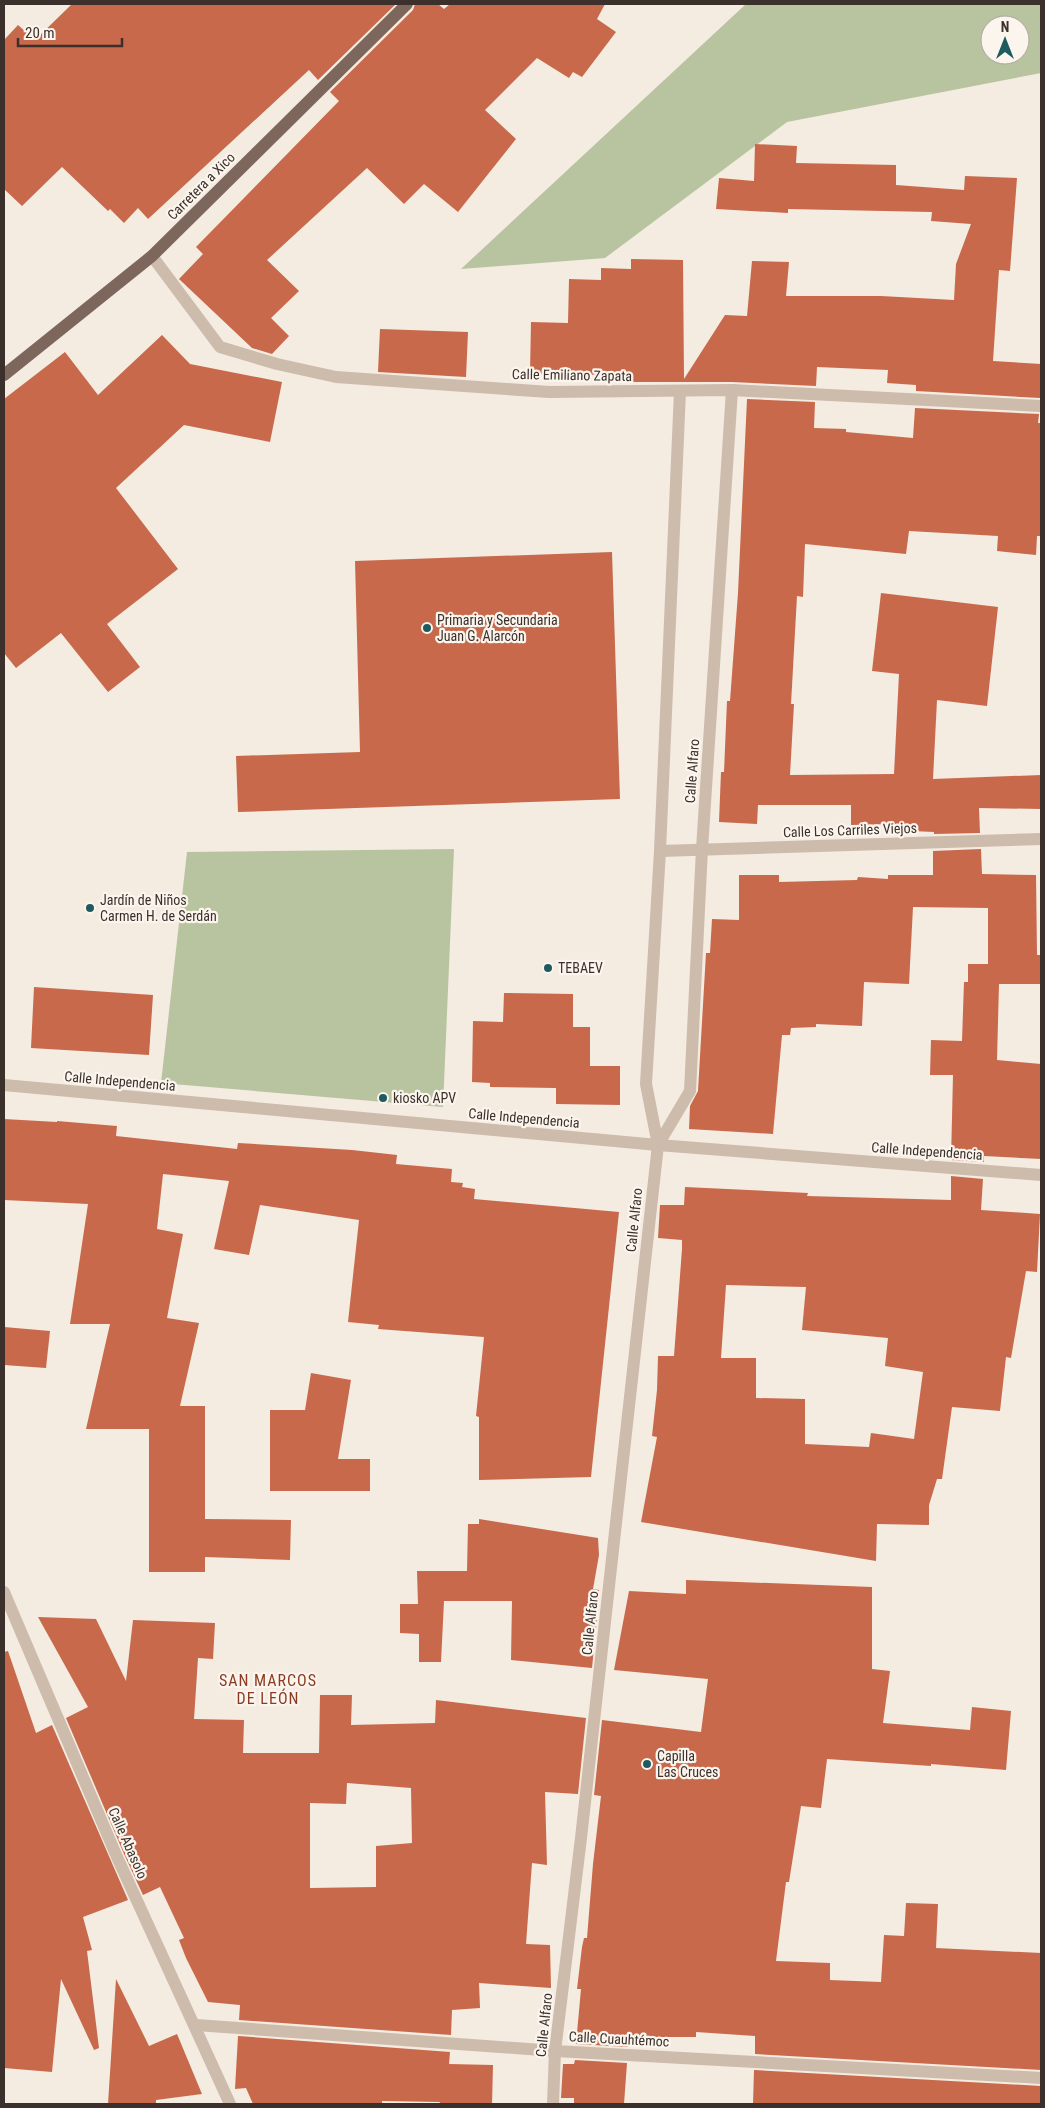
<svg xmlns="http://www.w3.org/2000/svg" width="1045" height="2108" font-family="'Roboto Condensed',sans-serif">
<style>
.green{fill:#b8c4a0;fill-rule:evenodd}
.building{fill:#c8694b;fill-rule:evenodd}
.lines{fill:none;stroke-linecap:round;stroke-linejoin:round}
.minor{stroke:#cdbbac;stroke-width:12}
.primary{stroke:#7d675c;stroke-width:12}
.poi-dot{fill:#1f5a5e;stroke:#fbf5ee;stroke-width:2}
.labels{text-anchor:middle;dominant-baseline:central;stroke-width:4.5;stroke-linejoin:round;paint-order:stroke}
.street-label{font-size:14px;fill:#3b302b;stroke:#fbf5ee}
.poi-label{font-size:14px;fill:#3b302b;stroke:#fbf5ee;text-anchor:start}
.quarter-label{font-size:16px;letter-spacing:1px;fill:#8c3b22;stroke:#fbf5ee}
</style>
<rect width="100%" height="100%" fill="#f4ebe1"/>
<g class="green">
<path d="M746 4H1041V73L787 122 605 258 461 269ZM990 25H1020V55H990Z"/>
<path d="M454 849 443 1107 161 1083 187 852Z"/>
</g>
<g class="building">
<path d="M72 4H396L318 80 309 70 148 219 138 208 124 223 110 209 108 211 62 167 22 206 4 189V40L18 25 35 40Z"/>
<path d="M415 4H438L444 9 450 4H605L597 19 616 32 582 77 573 72 569 78 537 58 485 110 516 139 458 212 424 184 404 204 367 168 267 260 299 291 271 318 289 336 272 354 252 348 179 279 203 254 196 247 339 101 330 92 413 10Z"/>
<path d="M755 144 797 146 796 163 896 165V185L964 190 965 176 1017 178 1010 271 999 270 993 361 1041 364 1040 398 916 391V385L887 383 888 370 817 367 816 386 732 382H631V375L530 374 531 322 568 323 569 279 601 280V268L631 269V259L683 260 684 379 725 315 747 316 752 261 789 262 786 296H881L954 300 956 264 971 224 931 221 932 212 788 209V213L716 209 719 178 754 181Z"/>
<path d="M380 329 468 332 466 377 378 372Z"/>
<path d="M162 335 190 364 282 382 270 442 184 425 116 488 178 569 107 624 140 667 108 692 61 633 16 668 4 653V399L65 352 98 395Z"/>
<path d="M747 399 815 402 814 428 846 429V432L913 438 915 408 1039 414 1038 423H1041V536H1037L1036 555 997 551 998 536 909 531 906 554 805 544 803 597 797 596 791 704H794L790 775 894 774 899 674 872 671 881 593 998 607 987 706 937 700 933 779 1041 775V809L979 808 980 833 934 834V832L890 830V824L851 825V805H758L757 824 719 822 721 772H724L727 701H730L738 593Z"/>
<path d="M612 552 620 799 238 812 236 756 360 752 355 561Z"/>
<path d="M981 849 982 874 1036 875 1037 955H1041V984H999L997 1060 1041 1064V1159L984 1156V1162L951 1160 953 1075H930L931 1040 962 1041 964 982H968V964H988V908L913 907 909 984 864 982 862 1026 816 1024V1027L791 1028 790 1035H782L773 1134 689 1129 690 1106 698 1091 706 953H710L712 919 739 920V875H779V882L857 880 858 877 888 879V875H933V851Z"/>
<path d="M34 987 153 995 149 1055 31 1048Z"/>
<path d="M504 993 573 994V1027H590V1066H620V1105L556 1104V1088L490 1087V1083L472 1082 473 1021 503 1022Z"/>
<path d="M4 1119 57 1122V1121L117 1126 116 1136 237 1149 238 1143 352 1150 397 1155 396 1164 452 1169 451 1182 463 1183 462 1187 475 1189 474 1199 619 1212 591 1477 479 1480V1417L476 1416 484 1337 378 1329 379 1325 348 1322 359 1220 260 1205 249 1255 214 1249 229 1181 163 1174 157 1229 183 1234 167 1318 199 1323 180 1406H205V1519L291 1520 290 1560 205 1557V1572H149V1429H86L110 1324H70L88 1204 4 1200Z"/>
<path d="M951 1176 983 1179 981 1210 1040 1214 1037 1272 1026 1271 1011 1358 1006 1357 1000 1411 952 1407 942 1479H937L929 1505V1525L877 1524 876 1561 641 1522 657 1437 652 1436 657 1390 658 1356H674L682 1249V1240L658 1238 660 1205H684L685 1187 808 1193 807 1196 951 1200ZM726 1285 806 1287 802 1330 888 1338 885 1366 923 1372 914 1439 871 1433 869 1447 805 1444V1399L756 1398V1358H721Z"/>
<path d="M4 1327 50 1331 46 1368 4 1365Z"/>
<path d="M311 1373 351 1380 338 1459H370V1491H270V1410H305Z"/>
<path d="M479 1519 598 1538 599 1555 593 1589 599 1590V1599L592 1668 511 1660 512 1601H444L441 1662H419V1634L400 1633V1604H418L417 1571H467L468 1524H479Z"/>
<path d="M686 1580 872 1587V1669L890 1671 883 1723 970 1730 972 1707 1011 1711 1006 1770 931 1764V1766L827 1759 821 1808 801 1806 789 1882H786L776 1961 830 1963V1980L881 1982 884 1935 904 1936 906 1903 938 1904 936 1948 1041 1953V2070L755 2054V2036L696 2032V2037H629L628 2047 576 2044 581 1989H577L582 1947 584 1938H587L593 1864 601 1796 594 1795 602 1720 701 1732 708 1679 614 1670 629 1591 686 1594Z"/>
<path d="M38 1617 96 1619 126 1681 133 1620 215 1623 213 1659 198 1658 194 1719 244 1720 243 1753H319L320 1695H352L351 1725 435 1723 436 1700 586 1718 578 1794 545 1792 547 1865 532 1863 526 1944 550 1945 551 1988 479 1983 480 2008 452 2010 451 2035 239 2020 240 2005 208 2002 186 1958 179 1940 184 1938 160 1887 143 1895 124 1854 66 1718 88 1707ZM347 1783 411 1788 412 1843 376 1846V1887L310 1888V1803L346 1804Z"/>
<path d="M8 1651 36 1733 52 1725 128 1900 83 1917 92 1950 87 1951 99 2048 94 2050 61 1979 52 2072 4 2068V1652Z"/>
<path d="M116 1979 149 2046 177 2034 202 2094 156 2100V2104H108Z"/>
<path d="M238 2036 450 2052 449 2064 493 2065 492 2104H439L440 2102 382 2101V2104H253L246 2088 235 2089Z"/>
<path d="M575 2060 627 2063 624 2104H574V2098H561L563 2064H574Z"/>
<path d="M754 2070 1041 2086V2104H753Z"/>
</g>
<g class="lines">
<g class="minor">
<path d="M152 256 220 347 277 364 336 377 549 392 732 390 1041 406"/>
<path d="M660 851 1041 839"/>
<path d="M4 1085 658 1145 1041 1175"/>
<path d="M658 1145 690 1091 702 849 732 390"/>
<path d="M4 1592 117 1857 230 2104"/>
<path d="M196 2025 555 2051 1041 2078"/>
<path d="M553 2104 555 2051 581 1838 658 1145 646 1084 660 851 680 391"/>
</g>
<path class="primary" d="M4 375 152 256 407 4"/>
</g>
<g class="poi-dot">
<circle cx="427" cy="628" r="5"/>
<circle cx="90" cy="908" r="5"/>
<circle cx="548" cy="968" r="5"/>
<circle cx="383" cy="1098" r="5"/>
<circle cx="647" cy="1764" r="5"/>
</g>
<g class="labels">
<g class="street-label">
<text transform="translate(201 186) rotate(-45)">Carretera a Xico</text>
<text transform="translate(572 375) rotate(1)">Calle Emiliano Zapata</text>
<text transform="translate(692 771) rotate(-86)">Calle Alfaro</text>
<text transform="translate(850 830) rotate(-2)">Calle Los Carriles Viejos</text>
<text transform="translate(120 1081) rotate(5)">Calle Independencia</text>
<text transform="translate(524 1118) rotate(5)">Calle Independencia</text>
<text transform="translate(927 1151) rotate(4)">Calle Independencia</text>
<text transform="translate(634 1220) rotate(-84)">Calle Alfaro</text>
<text transform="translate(590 1623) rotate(-84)">Calle Alfaro</text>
<text transform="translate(128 1843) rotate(66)">Calle Abasolo</text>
<text transform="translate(544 2025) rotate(-84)">Calle Alfaro</text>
<text transform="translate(619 2039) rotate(3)">Calle Cuauhtémoc</text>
</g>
<g class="poi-label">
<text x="437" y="620">Primaria y Secundaria<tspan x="437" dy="16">Juan G. Alarcón</tspan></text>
<text x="100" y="900">Jardín de Niños<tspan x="100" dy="16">Carmen H. de Serdán</tspan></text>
<text x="558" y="968">TEBAEV</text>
<text x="393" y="1098">kiosko APV</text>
<text x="657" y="1756">Capilla<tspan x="657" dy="16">Las Cruces</tspan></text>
</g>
<g class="quarter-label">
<text x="268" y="1680">SAN MARCOS<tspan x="268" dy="18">DE LEÓN</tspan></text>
</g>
</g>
<rect width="1045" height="2108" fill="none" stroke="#3b302b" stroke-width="10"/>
<g transform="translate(1005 40)"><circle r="24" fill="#fbf5ee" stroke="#aea6a0"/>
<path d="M0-4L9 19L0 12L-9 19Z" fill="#1f5a5e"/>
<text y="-8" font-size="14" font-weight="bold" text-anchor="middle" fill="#3b302b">N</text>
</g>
<path d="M18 38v8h104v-8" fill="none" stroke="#3b302b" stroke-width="2.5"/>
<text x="25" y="38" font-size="15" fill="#3b302b" stroke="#fbf5ee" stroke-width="4" paint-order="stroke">20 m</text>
</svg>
